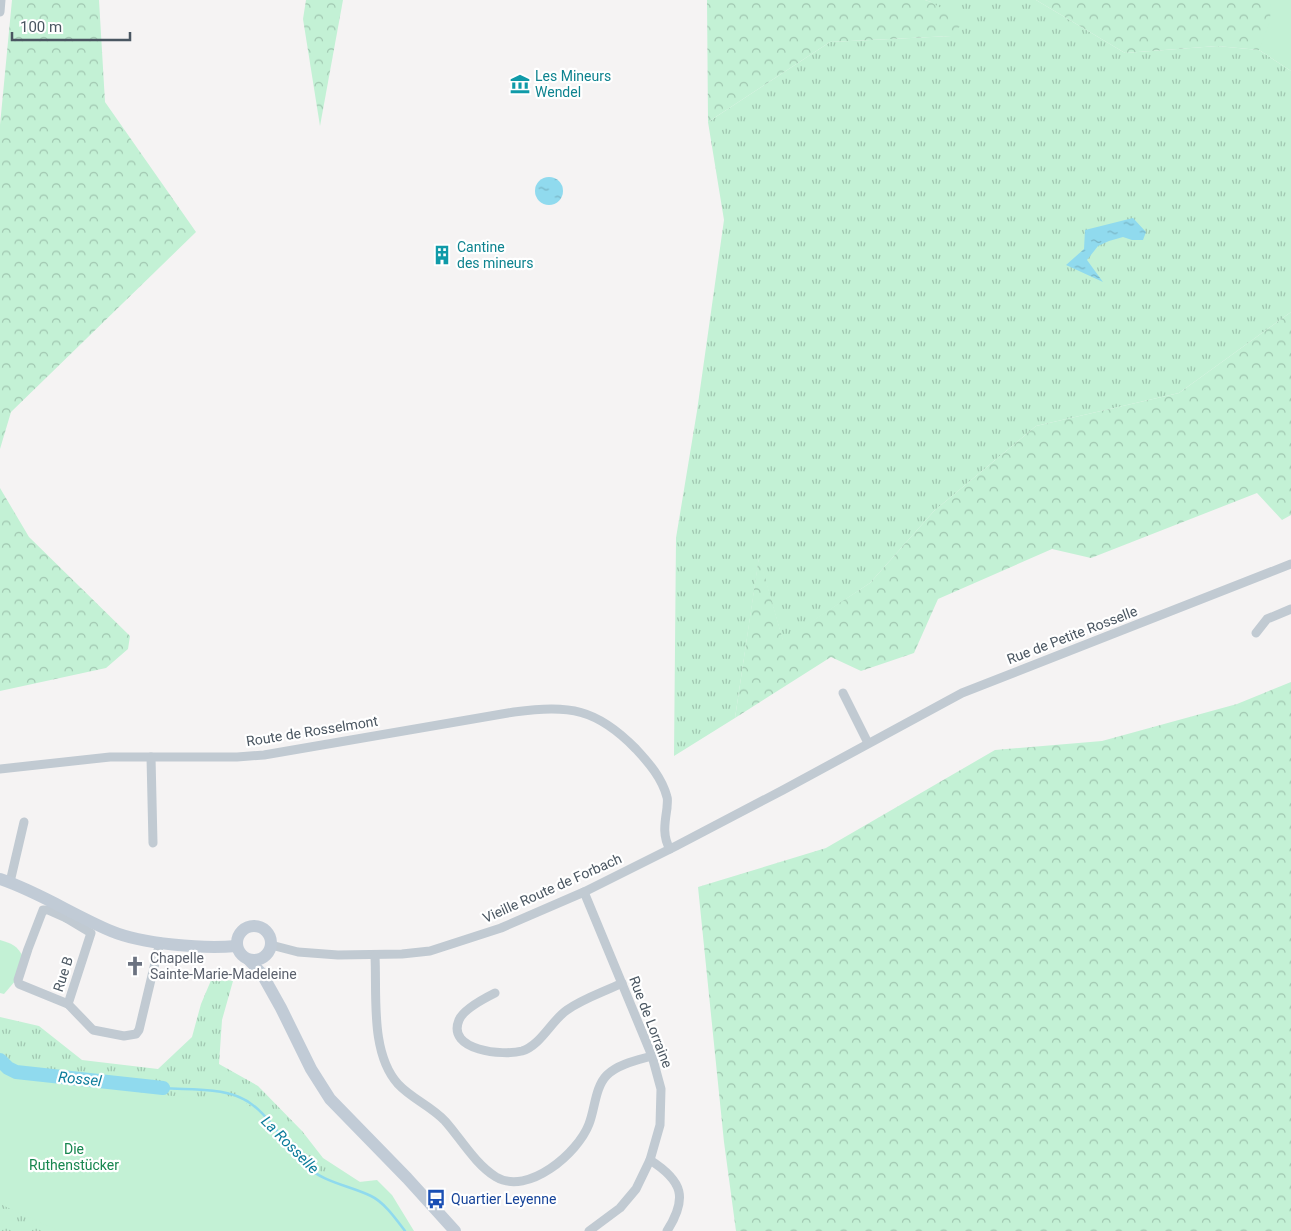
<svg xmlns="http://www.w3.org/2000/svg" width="1291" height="1231" font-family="Roboto,sans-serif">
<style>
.grass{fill:url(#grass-tufts)}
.forest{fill:url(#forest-crowns)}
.green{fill:#c3f1d5}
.water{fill:url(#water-ripples)}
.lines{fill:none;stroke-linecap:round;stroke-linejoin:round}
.stream{stroke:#90daee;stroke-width:2.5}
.river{stroke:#90daee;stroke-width:14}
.minor{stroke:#c1cad2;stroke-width:9}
.secondary{stroke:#c1cbd6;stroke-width:12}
.labels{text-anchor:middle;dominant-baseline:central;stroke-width:4.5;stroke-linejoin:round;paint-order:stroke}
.culture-label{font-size:14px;fill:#0d838f;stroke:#fff;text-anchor:start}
.street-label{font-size:14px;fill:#4a5661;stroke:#fff}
.worship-label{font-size:14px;fill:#5b616d;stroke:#fff;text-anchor:start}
.park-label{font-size:14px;fill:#17864f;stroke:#fff}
.transit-label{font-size:14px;fill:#164399;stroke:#fff;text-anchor:start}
.water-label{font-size:15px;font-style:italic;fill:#0c7c9b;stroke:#fff}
</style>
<defs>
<pattern id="grass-tufts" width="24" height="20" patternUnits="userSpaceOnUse" patternTransform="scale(1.25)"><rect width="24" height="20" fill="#c3f1d5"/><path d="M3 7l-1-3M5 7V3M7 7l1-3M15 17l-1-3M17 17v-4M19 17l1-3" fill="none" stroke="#a0c6b0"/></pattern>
<pattern id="forest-crowns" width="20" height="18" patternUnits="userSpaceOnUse" patternTransform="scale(1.25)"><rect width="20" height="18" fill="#c3f1d5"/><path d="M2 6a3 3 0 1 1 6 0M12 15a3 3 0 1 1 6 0" fill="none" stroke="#a0c6b0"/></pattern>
<pattern id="water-ripples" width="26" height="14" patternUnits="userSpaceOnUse" patternTransform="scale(1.25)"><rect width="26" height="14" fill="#90daee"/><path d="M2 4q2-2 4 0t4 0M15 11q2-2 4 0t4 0" fill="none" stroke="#78b4c4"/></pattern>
</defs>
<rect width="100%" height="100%" fill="#f5f3f3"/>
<g class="grass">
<path d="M925 0H1036L1125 53 1217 46 1259 50 1291 71V312L1179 393 1036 426 934 511 870 583 783 641 759 558 735 718 674 756 676 538 697 411 724 220 708 122 830 42 951 36 931 2Z"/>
<path d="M212 978 233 981 222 1020 219 1064 258 1086 302 1131 323 1158 377 1193 403 1231H0V1017L39 1026 82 1060 158 1069 192 1037 201 1004Z"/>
</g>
<g class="forest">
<path d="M12 0H99L105 102 196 232 11 412 0 449V125Z"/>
<path d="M306 0H343L320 126 303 19Z"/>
<path d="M707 0H925L931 2 964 22 951 36 830 42 708 122Z"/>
<path d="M1036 0H1291V44L1259 50 1217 46 1125 53Z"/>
<path d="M1291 312V515L1282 520 1257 493 1091 558 1052 549 938 599 914 653 861 671 831 657 735 718 759 556 783 640 870 583 934 511 1036 426 1179 393Z"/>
<path d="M0 488 29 537 130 636 128 649 106 668 0 691Z"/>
<path d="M1291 682V1231H736L724 1142 698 887 826 848 995 750 1102 741 1237 704Z"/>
</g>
<g class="green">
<path d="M1271 0H1291V71L1259 50 1270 21Z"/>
<path d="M0 940C11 943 18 946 23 957L16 980 4 994 0 993Z"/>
<path d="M0 1065 7 1076 181 1097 212 1099 239 1098 287 1135 304 1158 326 1176 359 1182 377 1180 392 1195 414 1231H59L0 1204Z"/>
</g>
<g class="water">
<circle cx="549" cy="191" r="14"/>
<path d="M1133 218 1146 232 1143 240H1132L1123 237 1109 241 1098 246 1087 260 1103 282 1066 265 1084 249 1085 230Z"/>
</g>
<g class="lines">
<path class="stream" d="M163 1088C186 1090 218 1088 239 1097 267 1108 284 1145 305 1165 324 1183 348 1185 371 1196 384 1202 396 1219 405 1231"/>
<path class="river" d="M0 1060 8 1068 16 1072 163 1088"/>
<g class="minor">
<path d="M0 12 1 0"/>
<path d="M1256 633 1267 619 1291 609"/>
<path d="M843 693 868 743"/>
<path d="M151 757 153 843"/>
<path d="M0 769 110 757H237L264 755 514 712C570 705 596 708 636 749 649 763 662 778 667 797 668 800 667 804 667 808 665 822 662 836 670 849"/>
<path d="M10 882 24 822"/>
<path d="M584 892 652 1056 661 1089 660 1125 650 1160 636 1189 620 1208 589 1231"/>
<path d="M66 918 91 933 68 1004 93 1030 124 1036 136 1034 139 1030 160 942"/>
<path d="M271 945 298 952 338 955 402 954 430 951 501 928 584 892 676 846 783 790 962 693 1291 564"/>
<path d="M375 956C377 995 370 1053 398 1084 412 1099 431 1106 445 1121 461 1139 475 1164 496 1177 528 1196 578 1153 589 1124 595 1109 595 1087 607 1075 618 1064 638 1060 652 1056"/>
<path d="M495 993C485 998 463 1010 459 1020 446 1051 504 1056 522 1051 541 1045 551 1021 567 1010 584 998 604 992 622 983"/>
<path d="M68 1004 19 984 18 980 28 949 43 910H48L66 918 68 914"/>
<path d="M650 1160C683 1181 688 1198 667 1231"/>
</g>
<g class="secondary">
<path d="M0 879C39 892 73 915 111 931 142 944 203 949 236 946"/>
<circle cx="254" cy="943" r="17"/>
<path d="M249 960 262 974 281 1008 311 1069 330 1099 407 1178 455 1231"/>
</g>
</g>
<defs>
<symbol id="museum-bare" viewBox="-9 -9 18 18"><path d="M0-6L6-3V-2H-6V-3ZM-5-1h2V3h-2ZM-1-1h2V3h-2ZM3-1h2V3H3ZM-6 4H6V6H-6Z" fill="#0f9aa8" stroke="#fff" stroke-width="2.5" paint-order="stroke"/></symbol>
<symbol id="building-bare" viewBox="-9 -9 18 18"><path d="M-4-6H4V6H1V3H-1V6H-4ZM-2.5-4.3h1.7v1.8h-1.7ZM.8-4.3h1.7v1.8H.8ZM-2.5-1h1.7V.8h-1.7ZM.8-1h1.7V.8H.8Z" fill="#0f9aa8" stroke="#fff" stroke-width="2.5" paint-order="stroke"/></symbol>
<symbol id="church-bare" viewBox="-9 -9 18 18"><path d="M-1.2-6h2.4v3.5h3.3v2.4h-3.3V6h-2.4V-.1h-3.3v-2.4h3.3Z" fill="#6b7280" stroke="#fff" stroke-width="2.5" paint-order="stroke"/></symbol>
<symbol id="bus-bare" viewBox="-9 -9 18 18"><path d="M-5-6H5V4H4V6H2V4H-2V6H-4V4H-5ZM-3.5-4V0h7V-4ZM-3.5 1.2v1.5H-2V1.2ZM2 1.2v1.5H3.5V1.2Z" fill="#1a4fb4" stroke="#fff" stroke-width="2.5" paint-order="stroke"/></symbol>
</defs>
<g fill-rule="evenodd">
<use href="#museum-bare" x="506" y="70" width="28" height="28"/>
<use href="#building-bare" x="428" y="241" width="28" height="28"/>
<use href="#church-bare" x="121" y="952" width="28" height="28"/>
<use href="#bus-bare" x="422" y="1185" width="28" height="28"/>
</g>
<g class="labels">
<g class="culture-label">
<text x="535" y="76">Les Mineurs<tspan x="535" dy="16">Wendel</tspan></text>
<text x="457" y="247">Cantine<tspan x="457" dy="16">des mineurs</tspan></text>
</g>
<g class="street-label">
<text transform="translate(1072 635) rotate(-21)">Rue de Petite Rosselle</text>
<text transform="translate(312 731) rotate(-9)">Route de Rosselmont</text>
<text transform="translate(552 888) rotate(-24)">Vieille Route de Forbach</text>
<text transform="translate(63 974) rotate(-72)">Rue B</text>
<text transform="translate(651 1022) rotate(69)">Rue de Lorraine</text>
</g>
<g class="worship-label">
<text x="150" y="958">Chapelle<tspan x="150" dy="16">Sainte-Marie-Madeleine</tspan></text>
</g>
<g class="park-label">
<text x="74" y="1149">Die<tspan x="74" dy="16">Ruthenstücker</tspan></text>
</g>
<g class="transit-label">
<text x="451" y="1199">Quartier Leyenne</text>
</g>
<g class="water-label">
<text transform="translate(80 1079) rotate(6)">Rossel</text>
<text transform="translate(290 1145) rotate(45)">La Rosselle</text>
</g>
</g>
<path d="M12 32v8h118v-8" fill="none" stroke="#4a5661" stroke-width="2.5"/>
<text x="20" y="32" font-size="15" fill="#4a5661" stroke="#ffffff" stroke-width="4" paint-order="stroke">100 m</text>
</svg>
